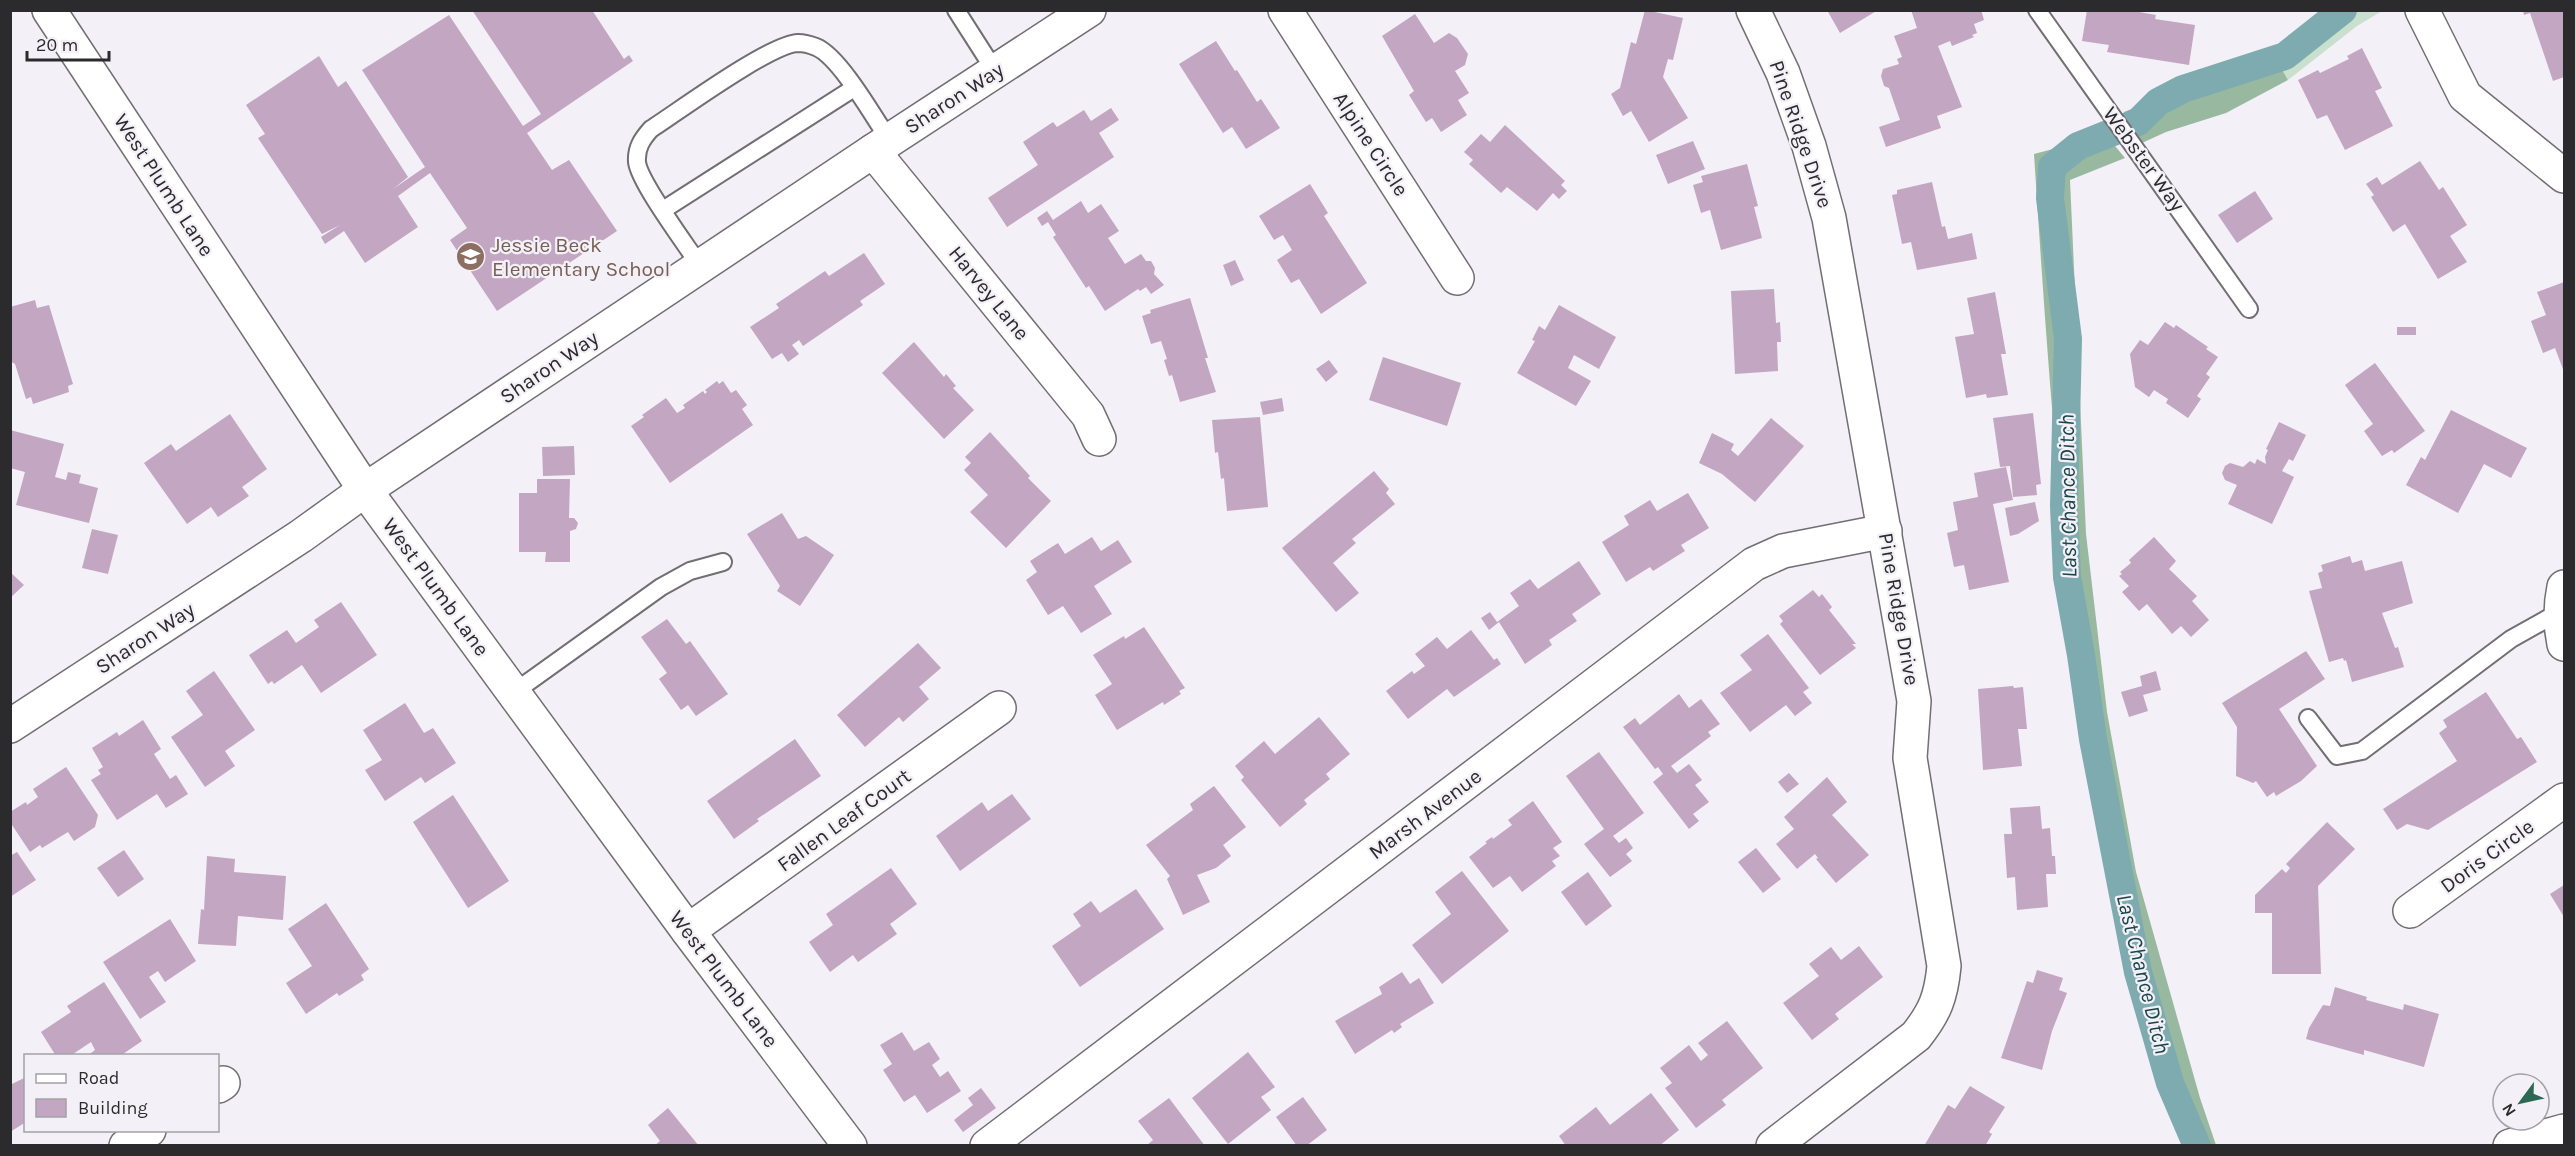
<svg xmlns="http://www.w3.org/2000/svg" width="2575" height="1156" font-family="Karla,sans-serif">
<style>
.green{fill:#c9e0cf}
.forest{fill:#98b9a0}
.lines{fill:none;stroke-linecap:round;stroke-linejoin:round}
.canal{stroke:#7dabaf;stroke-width:28}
.building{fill:#c3a6c1}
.service-casing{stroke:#716e74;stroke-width:20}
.minor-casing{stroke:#716e74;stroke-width:36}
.tertiary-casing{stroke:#716e74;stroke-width:36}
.secondary-casing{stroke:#716e74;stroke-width:36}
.service{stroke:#fff;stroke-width:16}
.minor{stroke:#fff;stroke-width:33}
.tertiary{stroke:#fff;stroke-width:33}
.secondary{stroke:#fff;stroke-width:33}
.labels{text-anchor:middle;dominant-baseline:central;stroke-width:4.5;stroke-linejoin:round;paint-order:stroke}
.street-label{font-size:21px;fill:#2b2a2d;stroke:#f3f0f7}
.education-label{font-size:21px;fill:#785e54;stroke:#f3f0f7;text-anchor:start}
.water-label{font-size:22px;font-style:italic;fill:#194448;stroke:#f3f0f7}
</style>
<rect width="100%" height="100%" fill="#f3f0f7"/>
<path class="green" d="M2326 11H2382L2357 26 2288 80 2273 54 2305 31Z"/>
<g class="forest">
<path d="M2273 54 2288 80 2226 113 2166 132 2142 143 2124 112Z"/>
<path d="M2106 135 2125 158 2070 180 2086 534 2107 712 2136 872 2200 1098 2216 1145H2182C2152 1065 2134 980 2117 896 2067 652 2050 402 2034 154Z"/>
</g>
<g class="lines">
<path class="canal" d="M2197 1146 2170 1083 2138 972 2093 739 2081 655 2067 577 2064 506 2068 339 2050 198 2052 167 2078 146 2138 122 2158 102 2183 89 2285 56 2343 10"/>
</g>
<g class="building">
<path d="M472 10H592L624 59 629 55 633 61 527 133 552 170 569 160 617 231 497 311 450 240 467 228 430 173 398 196 418 227 365 263 344 231 325 244 321 237 340 225 322 234 258 138 265 134 246 105 319 56 338 87 346 81 408 177 393 189 425 167 362 70 449 15 523 126 541 114Z"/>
<path d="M1645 10 1683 18 1673 60 1668 59 1663 77 1688 118 1649 142 1631 111 1623 116 1611 94 1620 88 1631 42 1636 44Z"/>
<path d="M1827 10H1878L1840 33Z"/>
<path d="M1911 10H1981L1984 20 1974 24 1977 33 1972 35 1974 37 1952 46 1950 41 1938 46 1962 107 1937 116 1941 128 1886 147 1879 127 1900 120 1889 88 1884 86 1881 76 1883 69 1899 64 1897 59 1902 57 1894 36 1917 28Z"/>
<path d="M2087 10H2128L2156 15 2155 19 2195 25 2189 65 2107 52 2109 45 2082 41Z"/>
<path d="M2523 10H2564V77L2553 81 2530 13 2524 15Z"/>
<path d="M1415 14 1434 43 1449 33 1457 38 1468 54 1465 65 1455 71 1469 93 1458 100 1467 115 1441 132 1432 118 1426 122 1409 95 1414 91 1382 36Z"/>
<path d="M1216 41 1235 71 1237 70 1257 102 1261 99 1280 128 1246 149 1232 127 1223 133 1179 64Z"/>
<path d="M2362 48 2382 88 2375 91 2393 126 2345 150 2327 115 2317 119 2298 80 2318 70 2320 73 2349 59 2347 56Z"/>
<path d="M1111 108 1119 120 1099 133 1114 157 1007 227 988 198 1038 165 1023 142 1053 122 1057 127 1084 110 1091 121Z"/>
<path d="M1505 125 1565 181 1561 185 1567 191 1559 199 1553 193 1537 211 1507 187 1501 193 1469 164 1473 160 1464 152 1481 134 1490 142Z"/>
<path d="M1693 141 1705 169 1668 184 1656 155Z"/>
<path d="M2420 161 2439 190 2443 187 2467 225 2450 236 2467 262 2438 279 2405 224 2393 232 2371 197 2374 195 2366 184 2377 177 2382 185Z"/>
<path d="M1747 164 1758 206 1754 207 1762 238 1721 250 1710 210 1701 213 1693 185 1703 182 1701 176Z"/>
<path d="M1932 182 1942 227 1945 226 1948 239 1972 233 1977 259 1917 270 1911 242 1902 244 1892 195 1897 194V190Z"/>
<path d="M1310 184 1328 213 1324 216 1367 283 1321 314 1299 279 1291 283 1277 260 1292 250 1283 235 1274 240 1259 216Z"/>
<path d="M2255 191 2273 219 2237 243 2218 215Z"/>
<path d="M1081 201 1088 213 1101 204 1119 231 1108 238 1125 264 1141 254 1146 261H1151L1155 268 1154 274 1164 285 1151 294 1146 287 1140 291 1138 289 1105 311 1089 286 1086 288 1053 237 1056 235 1048 222 1042 226 1037 218 1047 211 1053 220Z"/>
<path d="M864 253 885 284 860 301 863 305 803 346 799 340 792 345 799 354 788 362 782 353 772 359 750 327 779 308 776 304 825 271 829 276Z"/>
<path d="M1235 260 1244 280 1231 286 1223 265Z"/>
<path d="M2564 282V372L2555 348 2543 353 2531 321 2546 315 2537 292Z"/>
<path d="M1774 289 1776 323 1780 322 1781 342H1777L1778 371 1735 374 1731 291Z"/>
<path d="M1995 292 2006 354H2001L2008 395 1987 398 1986 394 1966 398 1955 337 1974 334 1967 298Z"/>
<path d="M1190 298 1208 358H1205L1216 392 1180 402 1172 375 1169 376 1164 360 1167 359 1161 341 1151 344 1142 316 1151 313 1150 310Z"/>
<path d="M35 300 37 308 49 305 73 384 68 386 69 392 33 404 31 397 26 399 15 364 10 361V307Z"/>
<path d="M1559 305 1616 337 1599 369 1574 355 1568 368 1591 381 1576 406 1517 373 1535 341 1532 340 1539 326 1545 330Z"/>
<path d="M2165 322 2174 328 2176 325 2208 347 2206 349 2218 357 2206 374 2210 377 2197 396 2201 399 2188 418 2166 403 2168 399 2154 390 2149 397 2135 387 2130 354 2140 340 2148 345Z"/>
<rect x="2397" y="327" width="19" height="8"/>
<path d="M914 342 944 377 946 374 956 386 953 388 974 410 944 439 882 373Z"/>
<path d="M1383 357 1461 383 1447 426 1369 400Z"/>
<path d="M1329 360 1338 372 1326 382 1316 369Z"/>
<path d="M2375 363 2425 431 2394 453 2392 450 2382 456 2364 431 2373 424 2345 385Z"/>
<path d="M717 381 719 384 723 381 731 393 736 390 747 405 742 409 753 425 670 483 631 426 644 417 642 415 666 398 677 413 685 408 683 405 703 391 705 394 707 392 705 390Z"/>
<path d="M1282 398 1284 411 1263 415 1260 402Z"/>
<path d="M2451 410 2527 448 2511 478 2484 464 2458 513 2406 485 2421 457 2425 460Z"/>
<path d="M2033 413 2041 484 2036 485 2037 495 2013 497 2010 466 2000 467 1993 418Z"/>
<path d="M230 414 267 469 242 487 249 496 218 517 211 507 187 524 144 463 171 444 176 451Z"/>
<path d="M1260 417 1268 507 1227 511 1224 478 1221 479 1218 452 1215 453 1212 420Z"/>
<path d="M1771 418 1804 446 1755 502 1722 474 1699 463 1712 433 1734 444 1731 450 1738 456Z"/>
<path d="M2279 422 2306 435 2293 461 2289 459 2282 471 2294 477 2272 524 2228 504 2237 485 2225 480 2222 473 2225 466 2230 463 2243 467 2250 461 2255 464 2257 459 2266 464 2265 457 2268 450 2266 449Z"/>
<path d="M10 430 64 444 55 477 66 480 68 472 81 475 79 483 98 488 89 523 16 505 25 472 10 468Z"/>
<path d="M990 432 1030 476 1028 478 1051 501 1006 548 970 512 988 495 964 470 971 463 965 457Z"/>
<path d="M574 446 575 475 543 476 542 447Z"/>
<path d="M2006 467 2013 500 1993 504 2009 582 1969 590 1964 565 1954 567 1947 533 1958 530 1953 502 1978 497 1974 473Z"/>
<path d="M1374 471 1389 489 1386 493 1395 504 1352 539 1356 543 1333 563 1359 593 1336 612 1282 548Z"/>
<path d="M537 479H570L569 518H574L578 523 576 529 570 531V562H545L546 552H519V493H537Z"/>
<path d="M1688 493 1709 528 1681 545 1685 551 1653 571 1650 567 1626 582 1602 542 1629 525 1624 516 1650 500 1657 511Z"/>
<path d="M2035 502 2039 521 2018 534 2010 536 2005 508Z"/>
<path d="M782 513 798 539 806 536 834 555 800 606 777 591 780 586 747 534Z"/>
<path d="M92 529 118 535 108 574 82 568Z"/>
<path d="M1092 537 1101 551 1118 540 1132 562 1094 586 1112 614 1081 633 1063 606 1048 615 1026 580 1037 572 1030 561 1058 543 1065 554Z"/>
<path d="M2154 537 2176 561 2169 569 2197 596 2192 601 2209 620 2191 637 2181 626 2172 634 2147 604 2139 611 2122 592 2129 586 2119 576 2122 574 2120 572 2131 563 2129 560Z"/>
<path d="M2350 556 2352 563 2362 560 2365 571 2402 561 2413 603 2382 613 2395 648 2398 647 2404 667 2352 682 2346 660 2344 661 2343 658 2329 662 2309 591 2322 588 2318 573 2323 571 2321 565Z"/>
<path d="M1579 561 1601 594 1572 614 1577 621 1549 640 1552 645 1525 664 1499 622 1489 630 1481 618 1490 612 1497 622 1519 606 1510 593 1530 579 1538 589Z"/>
<path d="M10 572 24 585 10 598Z"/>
<path d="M1813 590 1819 597 1822 594 1832 607 1829 610 1856 644H1852L1856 648 1820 675 1780 624 1783 621 1779 616Z"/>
<path d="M341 602 377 655 321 693 302 665 274 684 272 681 268 684 249 655 287 630 296 643 319 627 314 620Z"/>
<path d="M667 619 686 644 690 641 728 694 696 716 688 705 681 710 659 679 667 673 641 637Z"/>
<path d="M1144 627 1185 688 1179 691 1181 694 1164 705 1163 702 1117 730 1095 695 1112 684 1093 655 1124 636 1125 639Z"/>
<path d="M1471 630 1494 660 1497 658 1501 664 1454 697 1447 689 1408 719 1386 691 1412 671 1414 674 1425 666 1415 654 1437 637 1447 649Z"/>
<path d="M1768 634 1809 688 1803 692 1812 703 1795 716 1786 705 1750 732 1720 693 1752 670 1740 655Z"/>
<path d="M918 643 941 668 919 687 929 699 903 722 899 717 865 747 837 715Z"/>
<path d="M2306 651 2325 679 2279 709 2317 766 2301 781 2276 796 2274 792 2267 797 2256 781 2253 783 2236 776 2237 727 2222 703Z"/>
<path d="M214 671 255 730 225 751 235 766 205 787 171 737 203 715 186 691Z"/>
<path d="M2156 671 2161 690 2143 695 2148 711 2129 717 2121 692 2142 686 2140 676Z"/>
<path d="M2013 686 2014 688 2023 687 2027 729H2018L2022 766 1983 770 1978 689Z"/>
<path d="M2486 692 2517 739 2521 737 2537 762 2428 830 2407 824 2397 830 2383 809 2457 761 2439 733 2447 727 2443 720Z"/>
<path d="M1679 694 1689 708 1701 699 1720 724 1708 732 1711 736 1671 766 1677 773 1689 764 1702 780 1695 785 1709 802 1693 814 1699 821 1689 829 1653 782 1663 774 1658 767 1655 769 1623 727 1635 718 1640 725Z"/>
<path d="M405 703 424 733 433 728 456 763 425 783 421 777 385 801 365 770 382 760 363 730Z"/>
<path d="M1319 717 1350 754 1326 774 1330 779 1304 800 1307 804 1280 827 1241 780 1244 777 1235 766 1264 741 1275 754Z"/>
<path d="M143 720 161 749 154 754 170 779 176 775 188 794 166 808 157 794 117 820 91 780 101 774 98 770 103 767 92 748 117 732 119 736Z"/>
<path d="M795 739 821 776 757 819 759 821 734 839 707 801Z"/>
<path d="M1599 752 1644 813 1613 836 1619 843 1626 838 1633 848 1626 854 1632 861 1610 877 1584 844 1604 829 1566 776Z"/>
<path d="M66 767 98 815 95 827 74 841 68 832 42 848 40 845 30 852 10 822V812L26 802 27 805 38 797 33 789Z"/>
<path d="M1789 773 1799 784 1787 793 1778 782Z"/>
<path d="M1827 777 1847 802 1832 815 1869 855 1836 883 1816 859 1818 858 1815 854 1797 869 1776 844 1794 829 1784 817Z"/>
<path d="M1214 786 1246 827 1223 845 1231 856 1216 868 1197 875 1210 902 1183 915 1167 879 1170 876 1146 845 1193 810 1190 804Z"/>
<path d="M1012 794 1031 819 960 871 936 836 982 802 988 811Z"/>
<path d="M453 795 509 881 468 908 413 822Z"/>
<path d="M1533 801 1562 842 1553 848 1560 856 1552 861 1556 866 1522 892 1510 876 1493 888 1469 857 1487 843 1485 842 1492 837 1493 839 1512 825 1508 820Z"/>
<path d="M2040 806 2042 829 2050 828 2052 856H2055L2056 874H2046L2048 907 2017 910 2015 877 2007 878 2004 834H2012L2010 808Z"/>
<path d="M2327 822 2355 849 2318 886 2321 974H2272V913H2255V895L2282 869 2286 873 2290 868 2286 864Z"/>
<path d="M1756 848 1781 879 1763 893 1738 862Z"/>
<path d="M124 850 144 879 118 897 97 868Z"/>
<path d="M17 852 36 880 10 897V856Z"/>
<path d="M207 856 235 859 234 872 286 876 283 920 238 916 236 946 198 944 201 909 204 910Z"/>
<path d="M891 868 917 904 890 924 897 934 858 962 853 955 830 972 809 942 833 925 826 914Z"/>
<path d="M1462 871 1509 931 1442 984 1412 945 1451 914 1435 892Z"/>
<path d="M1588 872 1612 906 1586 926 1561 892Z"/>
<path d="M2564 885V917L2550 894Z"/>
<path d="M1136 889 1164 929 1080 987 1052 946 1081 926 1073 914 1091 901 1100 913Z"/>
<path d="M326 903 369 969 361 975 364 980 339 996 337 993 306 1014 286 983 312 966 288 929Z"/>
<path d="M170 919 196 961 165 982 158 971 149 977 166 1002 140 1019 103 962Z"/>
<path d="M1859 946 1883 977 1835 1014 1839 1019 1812 1040 1783 1003 1819 976 1809 964 1831 947 1841 960Z"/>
<path d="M2037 970 2063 978 2059 990 2067 993 2052 1031 2042 1070 2001 1058 2027 981 2033 983Z"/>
<path d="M1402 972 1410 984 1419 978 1434 1003 1400 1024 1402 1027 1394 1033 1392 1030 1355 1054 1335 1021 1382 994 1379 987Z"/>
<path d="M104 982 142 1041 120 1056H87L95 1050 91 1042 70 1056H56L41 1032 71 1012 67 1006Z"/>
<path d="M2335 987 2367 997 2366 1000 2403 1010 2404 1004 2439 1014 2424 1067 2364 1050V1055L2306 1039 2309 1028 2323 1005 2330 1006Z"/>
<path d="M1727 1021 1763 1068 1722 1100 1726 1105 1696 1128 1665 1088 1672 1083 1660 1068 1689 1045 1701 1061 1708 1055 1698 1043Z"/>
<path d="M902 1032 914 1051 929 1042 940 1059 932 1065 940 1077 948 1071 961 1091 927 1113 915 1095 904 1102 883 1070 892 1064 880 1045Z"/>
<path d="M1248 1052 1275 1087 1261 1097 1271 1110 1228 1144 1192 1098Z"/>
<path d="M26 1077V1122L10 1132V1085Z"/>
<path d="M1970 1086 2005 1107 1989 1132 1992 1134 1985 1146H1924L1948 1105 1955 1109Z"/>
<path d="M981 1088 996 1108 963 1132 954 1120 973 1105 968 1098Z"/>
<path d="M1651 1093 1679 1130 1659 1146H1566L1559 1136 1596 1107 1610 1125Z"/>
<path d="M1303 1097 1327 1130 1306 1146H1297L1276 1117Z"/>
<path d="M1169 1098 1205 1146H1146L1153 1140 1138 1121Z"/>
<path d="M668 1108 699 1146H654L660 1141 648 1125Z"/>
</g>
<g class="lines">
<defs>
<g id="service">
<path d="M956 10 995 71"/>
<path d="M2037 10 2249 309"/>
<path d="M663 210 854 88"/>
<path d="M700 266C687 246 639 182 637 162 636 148 642 139 651 129 679 111 770 44 798 43 802 43 811 45 816 47 839 56 874 117 889 140"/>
<path d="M513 693 661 587 690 571 723 562"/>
<path d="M2308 718 2337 756 2362 751 2511 639 2561 611"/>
</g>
<g id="minor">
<path d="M1285 10 1457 278"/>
<path d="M1753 10 1783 73 1809 146 1829 218 1914 701 1910 758 1944 966C1941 997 1935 1012 1916 1036L1773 1146"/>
<path d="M2422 10 2465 96 2564 176"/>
<path d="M873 151 1088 415 1099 439"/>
<path d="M2564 587C2560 606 2560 625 2564 644"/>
<path d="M2410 911 2564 800"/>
<path d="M688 931 999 708"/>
<path d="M218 1086 223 1083"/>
<path d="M126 1146 149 1130"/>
<path d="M987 1146 1754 564 1783 551 1885 531"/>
<path d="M2510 1146 2564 1131"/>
</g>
<path id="tertiary" d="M10 726 301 536 365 490 873 151 1089 10"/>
<path id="secondary" d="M49 10 365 490 688 931 850 1146"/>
</defs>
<use href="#service" class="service-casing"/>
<use href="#minor" class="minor-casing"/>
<use href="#tertiary" class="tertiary-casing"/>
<use href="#secondary" class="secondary-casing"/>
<use href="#service" class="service"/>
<use href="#minor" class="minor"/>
<use href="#tertiary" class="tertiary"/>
<use href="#secondary" class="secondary"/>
</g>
<defs>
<symbol id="school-disc" viewBox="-11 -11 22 22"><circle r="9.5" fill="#8d6e63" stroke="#f3f0f7"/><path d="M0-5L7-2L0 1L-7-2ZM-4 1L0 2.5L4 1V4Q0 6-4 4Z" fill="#fff"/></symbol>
</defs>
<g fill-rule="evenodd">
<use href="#school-disc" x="454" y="240" width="33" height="33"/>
</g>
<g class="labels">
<g class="street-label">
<text transform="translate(954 98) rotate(-33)">Sharon Way</text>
<text transform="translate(1801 134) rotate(71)">Pine Ridge Drive</text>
<text transform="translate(1371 144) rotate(57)">Alpine Circle</text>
<text transform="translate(2144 159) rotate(54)">Webster Way</text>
<text transform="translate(164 185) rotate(57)">West Plumb Lane</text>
<text transform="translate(989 293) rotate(51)">Harvey Lane</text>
<text transform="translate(549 367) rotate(-34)">Sharon Way</text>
<text transform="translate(436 587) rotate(54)">West Plumb Lane</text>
<text transform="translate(1899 609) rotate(80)">Pine Ridge Drive</text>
<text transform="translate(145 638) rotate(-33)">Sharon Way</text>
<text transform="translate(1425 814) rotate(-37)">Marsh Avenue</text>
<text transform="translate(844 820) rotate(-36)">Fallen Leaf Court</text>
<text transform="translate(2487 856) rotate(-36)">Doris Circle</text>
<text transform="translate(724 979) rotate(53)">West Plumb Lane</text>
</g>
<g class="education-label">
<text x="492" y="245">Jessie Beck<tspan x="492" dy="24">Elementary School</tspan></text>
</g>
<g class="water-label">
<text transform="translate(2068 496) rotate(-91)">Last Chance Ditch</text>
<text transform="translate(2143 974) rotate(76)">Last Chance Ditch</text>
</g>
</g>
<rect width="2575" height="1156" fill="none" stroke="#2b2a2d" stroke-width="24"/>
<rect x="24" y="1054" width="195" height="78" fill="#f3f0f7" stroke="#a3a1a6" stroke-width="1.5"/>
<rect x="36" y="1074" width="30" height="9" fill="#ffffff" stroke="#a3a1a6" stroke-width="1.5"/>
<text x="78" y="1084" font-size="18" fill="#2b2a2d">Road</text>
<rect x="36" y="1099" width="30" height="18" fill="#c3a6c1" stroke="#a3a1a6" stroke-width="1.5"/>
<text x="78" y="1114" font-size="18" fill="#2b2a2d">Building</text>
<g transform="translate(2521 1102) rotate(237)"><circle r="28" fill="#f3f0f7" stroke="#a3a1a6" stroke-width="1.5"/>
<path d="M0-4.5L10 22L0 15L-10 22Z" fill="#2c6853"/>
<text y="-9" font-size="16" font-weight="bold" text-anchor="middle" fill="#2b2a2d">N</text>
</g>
<path d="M27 51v9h82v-9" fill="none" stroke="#2b2a2d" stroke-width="3"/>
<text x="36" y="51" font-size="18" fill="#2b2a2d" stroke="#f3f0f7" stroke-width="4.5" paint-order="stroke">20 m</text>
</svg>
